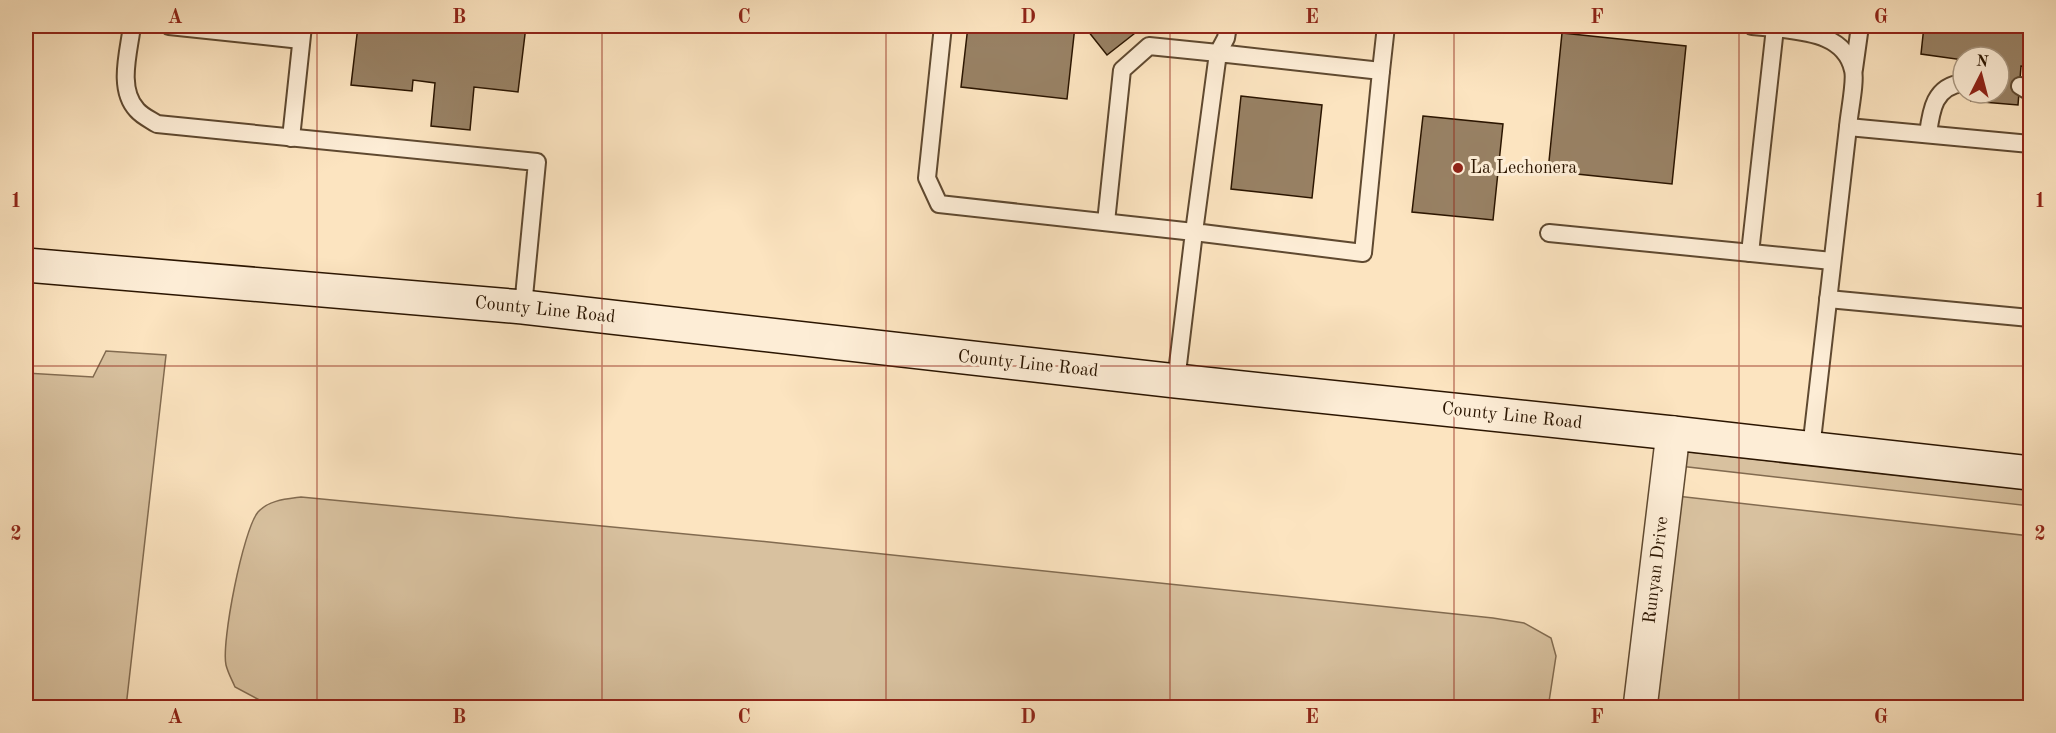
<svg xmlns="http://www.w3.org/2000/svg" width="2056" height="733" font-family="'Old Standard TT',serif">
<style>
.green{fill:#d8c19f;stroke:#826b50;stroke-width:1.5}
.building{fill:#988164;stroke:#2b1500;stroke-width:1.5}
.lines{fill:none;stroke-linecap:round;stroke-linejoin:round}
.service-casing{stroke:#5f4930;stroke-width:20}
.minor-casing{stroke:#5f4930;stroke-width:36}
.secondary-casing{stroke:#2b1500;stroke-width:36}
.service{stroke:#fdedd6;stroke-width:16}
.minor{stroke:#fdedd6;stroke-width:33}
.secondary{stroke:#fdedd6;stroke-width:33}
.grid{fill:none;stroke:#8f2418;stroke-width:1.5;stroke-opacity:0.55}
.poi-dot{fill:#8f2418;stroke:#fdedd6;stroke-width:2}
.labels{text-anchor:middle;dominant-baseline:central;stroke-width:6;stroke-linejoin:round;paint-order:stroke}
.poi-label{font-size:18px;fill:#2b1500;stroke:#fdedd6;text-anchor:start}
.street-label{font-size:18px;fill:#2b1500;stroke:#fdedd6}
.neatline{fill:none;stroke:#8f2418;stroke-width:2}
.grid-label{font-size:20px;text-anchor:middle;font-weight:bold;fill:#8f2418}
</style>
<rect width="100%" height="100%" fill="#fce4c0"/>
<filter id="stains"><feTurbulence type="fractalNoise" baseFrequency=".00333" numOctaves="4"/><feColorMatrix values="0 0 0 0 .2 0 0 0 0 .09 0 0 0 0 .02 0 0 0 .5 -.17"/></filter>
<radialGradient id="worn" r=".72"><stop offset=".6" stop-color="#630" stop-opacity="0"/><stop offset="1" stop-color="#630" stop-opacity=".3"/></radialGradient>
<g class="green">
<path d="M106 351 166 355 126 707H26V373L93 377Z"/>
<path d="M1663 449 2030 490V506L1662 464Z"/>
<path d="M1659 494 2030 536V707L1639 708Z"/>
<path d="M301 497 769 542 1493 618 1524 623 1551 638 1556 656 1548 708 288 707 269 705 235 687C232 680 228 673 226 665 221 643 243 530 258 512 269 500 286 499 301 497Z"/>
</g>
<g class="building">
<path d="M358 26H526L518 92 474 87 470 130 431 126 435 83 413 80 412 91 351 85Z"/>
<path d="M968 26H1075L1067 99 961 87Z"/>
<path d="M1084 26H1144L1107 55Z"/>
<path d="M1924 26H2030V67L2021 66 2018 105 1971 101 1972 93H1999V57H1963V60L1921 54Z"/>
<path d="M1562 33 1686 46 1672 184 1548 171Z"/>
<path d="M1241 96 1322 105 1312 198 1231 189Z"/>
<path d="M1423 116 1503 124 1493 220 1412 212Z"/>
</g>
<g class="lines">
<defs>
<g id="service">
<path d="M132 26C129 51 117 89 137 110 142 116 151 120 157 124L537 162 523 307"/>
<path d="M169 26 301 40"/>
<path d="M943 26 927 178 939 204 1194 232 1176 381"/>
<path d="M1752 26 1775 28"/>
<path d="M1854 69 1860 26"/>
<path d="M1381 71 1386 26"/>
<path d="M2020 86 2030 92"/>
<path d="M1928 134C1931 111 1934 86 1963 83"/>
<path d="M291 138 303 26"/>
<path d="M1106 222 1122 70 1149 46 1218 53 1194 232 1363 253 1381 71 1218 53 1226 38 1228 26"/>
<path d="M1549 233 1832 261"/>
<path d="M1750 253 1775 28C1805 32 1845 34 1853 70 1856 81 1849 113 1848 127"/>
<path d="M1828 299 2030 318"/>
<path d="M1811 449 1848 127 2030 144"/>
</g>
<path id="minor" d="M1640 708 1673 433"/>
<path id="secondary" d="M26 265 523 307 1176 381 1673 433 2030 473"/>
</defs>
<use href="#service" class="service-casing"/>
<use href="#minor" class="minor-casing"/>
<use href="#secondary" class="secondary-casing"/>
<use href="#service" class="service"/>
<use href="#minor" class="minor"/>
<use href="#secondary" class="secondary"/>
</g>
<path class="grid" d="M317 26V708M602 26V708M886 26V708M1170 26V708M1454 26V708M1739 26V708M26 366H2030"/>
<circle class="poi-dot" cx="1458" cy="168" r="6"/>
<g class="labels">
<g class="poi-label">
<text x="1470" y="168">La Lechonera</text>
</g>
<g class="street-label">
<text transform="translate(545 310) rotate(6)">County Line Road</text>
<text transform="translate(1028 364) rotate(6)">County Line Road</text>
<text transform="translate(1512 416) rotate(6)">County Line Road</text>
<text transform="translate(1656 570) rotate(-83)">Runyan Drive</text>
</g>
</g>
<rect width="2056" height="733" fill="none" stroke="#fce4c0" stroke-width="66"/>
<g transform="translate(1981 75) rotate(6)"><circle r="28" fill="#fdedd6" stroke="#a99780" stroke-width="1.5"/>
<path d="M0-4.5L10 22L0 15L-10 22Z" fill="#8f2418"/>
<text y="-9" font-size="16" font-weight="bold" text-anchor="middle" fill="#2b1500">N</text>
</g>
<rect x="33" y="33" width="1990" height="667" class="neatline"/>
<g class="grid-label">
<text x="175" y="23">A</text>
<text x="459" y="23">B</text>
<text x="744" y="23">C</text>
<text x="1028" y="23">D</text>
<text x="1312" y="23">E</text>
<text x="1597" y="23">F</text>
<text x="1881" y="23">G</text>
<text x="16" y="207">1</text>
<text x="2040" y="207">1</text>
<text x="16" y="540">2</text>
<text x="2040" y="540">2</text>
<text x="175" y="723">A</text>
<text x="459" y="723">B</text>
<text x="744" y="723">C</text>
<text x="1028" y="723">D</text>
<text x="1312" y="723">E</text>
<text x="1597" y="723">F</text>
<text x="1881" y="723">G</text>
</g>
<rect width="100%" height="100%" filter="url(#stains)"/>
<rect width="100%" height="100%" fill="url(#worn)"/>
</svg>
